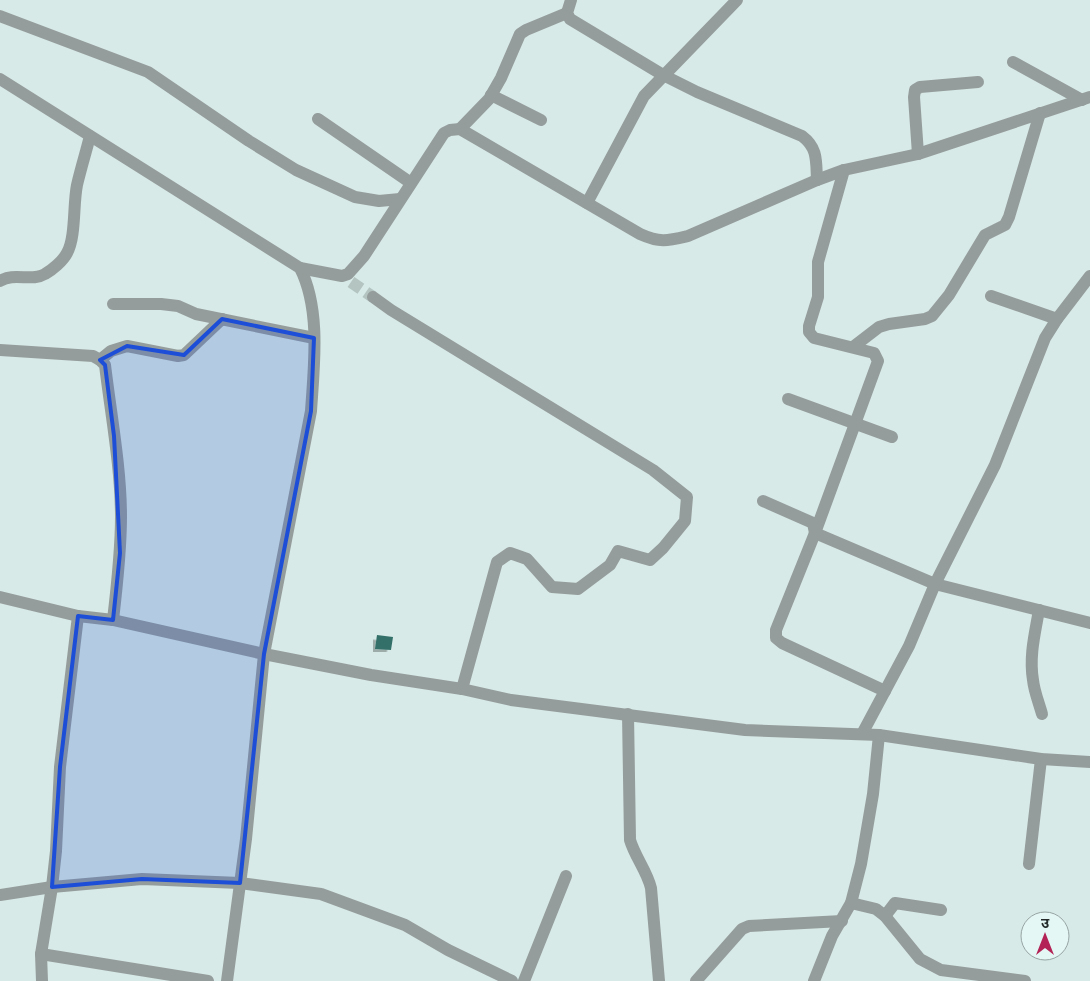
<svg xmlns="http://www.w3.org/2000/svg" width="1090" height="981" font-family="Merriweather,'Noto Sans Devanagari',serif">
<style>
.building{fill:#337069;filter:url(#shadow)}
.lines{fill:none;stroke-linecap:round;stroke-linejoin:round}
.minor-tunnel{stroke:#b3c4c1;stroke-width:12;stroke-dasharray:12 6;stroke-linecap:butt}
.minor{stroke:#959d9c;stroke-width:12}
.marked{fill:#1d4ed8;fill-opacity:0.2;stroke:#1d4ed8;stroke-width:4;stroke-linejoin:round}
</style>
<defs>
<filter id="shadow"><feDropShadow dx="-4.5" dy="4.5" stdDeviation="0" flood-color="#0004"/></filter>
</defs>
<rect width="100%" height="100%" fill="#d7eae7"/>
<path class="building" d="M377 635 393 637 391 650 375 649Z"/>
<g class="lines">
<path class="minor-tunnel" d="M351 282 373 297"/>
<g class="minor">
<path d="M571 0 567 13 570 19 663 75 697 92 802 136C818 148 816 161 817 180"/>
<path d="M0 16 148 72 249 141 296 170 355 197 379 201 400 199"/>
<path d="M1013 62 1082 100"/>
<path d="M0 79 300 268C321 309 314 366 311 411L264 654 246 839 227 981"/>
<path d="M491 95 541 120"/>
<path d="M318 119 411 183"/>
<path d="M460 129 489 99 501 78 520 34 526 30 567 13"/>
<path d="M918 154 914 97 915 90 920 87 978 82"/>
<path d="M844 170 818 262V297L809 326V332L814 338 874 353 878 361 815 533 776 630V638L782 643 885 691"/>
<path d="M587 203 644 96 737 0"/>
<path d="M300 268 342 276 348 274 364 256 444 133 450 130 460 129 640 234C660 243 667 241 688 236L817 180 844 170 918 154 1090 97"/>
<path d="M0 281C14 272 32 282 45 274 52 270 63 261 67 253 76 237 73 204 77 185 81 168 86 152 90 136"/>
<path d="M991 296 1057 319"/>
<path d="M373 297 391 310 653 470 687 497 685 521 663 548 650 560 618 551 610 565 578 589 552 587 527 559 510 553 497 562 462 689"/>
<path d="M113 304H161L178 306 196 314 314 338"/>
<path d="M853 347 879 327 889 324 925 319 932 316 949 295 985 235 1005 225 1009 217 1040 113"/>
<path d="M0 350 93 356 100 360 105 365C111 415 121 468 121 517 121 552 117 586 113 620"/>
<path d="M100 360 111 351 127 346 178 356 184 355 222 319"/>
<path d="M788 399 892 437"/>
<path d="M763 501 813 523 815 533 935 584 1090 623"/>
<path d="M0 597 78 616 113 620 264 654 371 675 462 689 511 700 745 730 879 735 1041 759 1090 762"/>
<path d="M1039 610C1035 633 1029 656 1033 680 1034 691 1039 703 1042 714"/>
<path d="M628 714 630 840C635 857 647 871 651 888L659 981"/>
<path d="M862 734 909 646 935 584 995 465 1045 338 1057 319 1090 276"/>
<path d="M1029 864 1041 759"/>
<path d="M0 895 52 887 142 879 240 883 321 894 405 925 448 950 512 981"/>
<path d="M851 903 876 909 885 916 920 959 941 970 1025 981"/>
<path d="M885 916 895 903 941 910"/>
<path d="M41 954 208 981"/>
<path d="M42 981 41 954 52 887 56 851 60 767 78 616"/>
<path d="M524 981 566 876"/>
<path d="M696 981 742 929 749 926 842 921"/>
<path d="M814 981 832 936 851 903 861 864 873 794 879 735"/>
</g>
</g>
<path class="marked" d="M222 319 314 338 311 411 264 654 240 883 142 879 52 887 60 767 78 616 113 620 120 553 114 436 105 365 100 360 127 346 184 355Z"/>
<g transform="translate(1045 936)"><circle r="24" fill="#e4f7f4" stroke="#97a5a3"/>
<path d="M0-4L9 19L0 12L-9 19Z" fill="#b32356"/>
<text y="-8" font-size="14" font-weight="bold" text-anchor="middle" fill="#242b2a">उ</text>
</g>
</svg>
